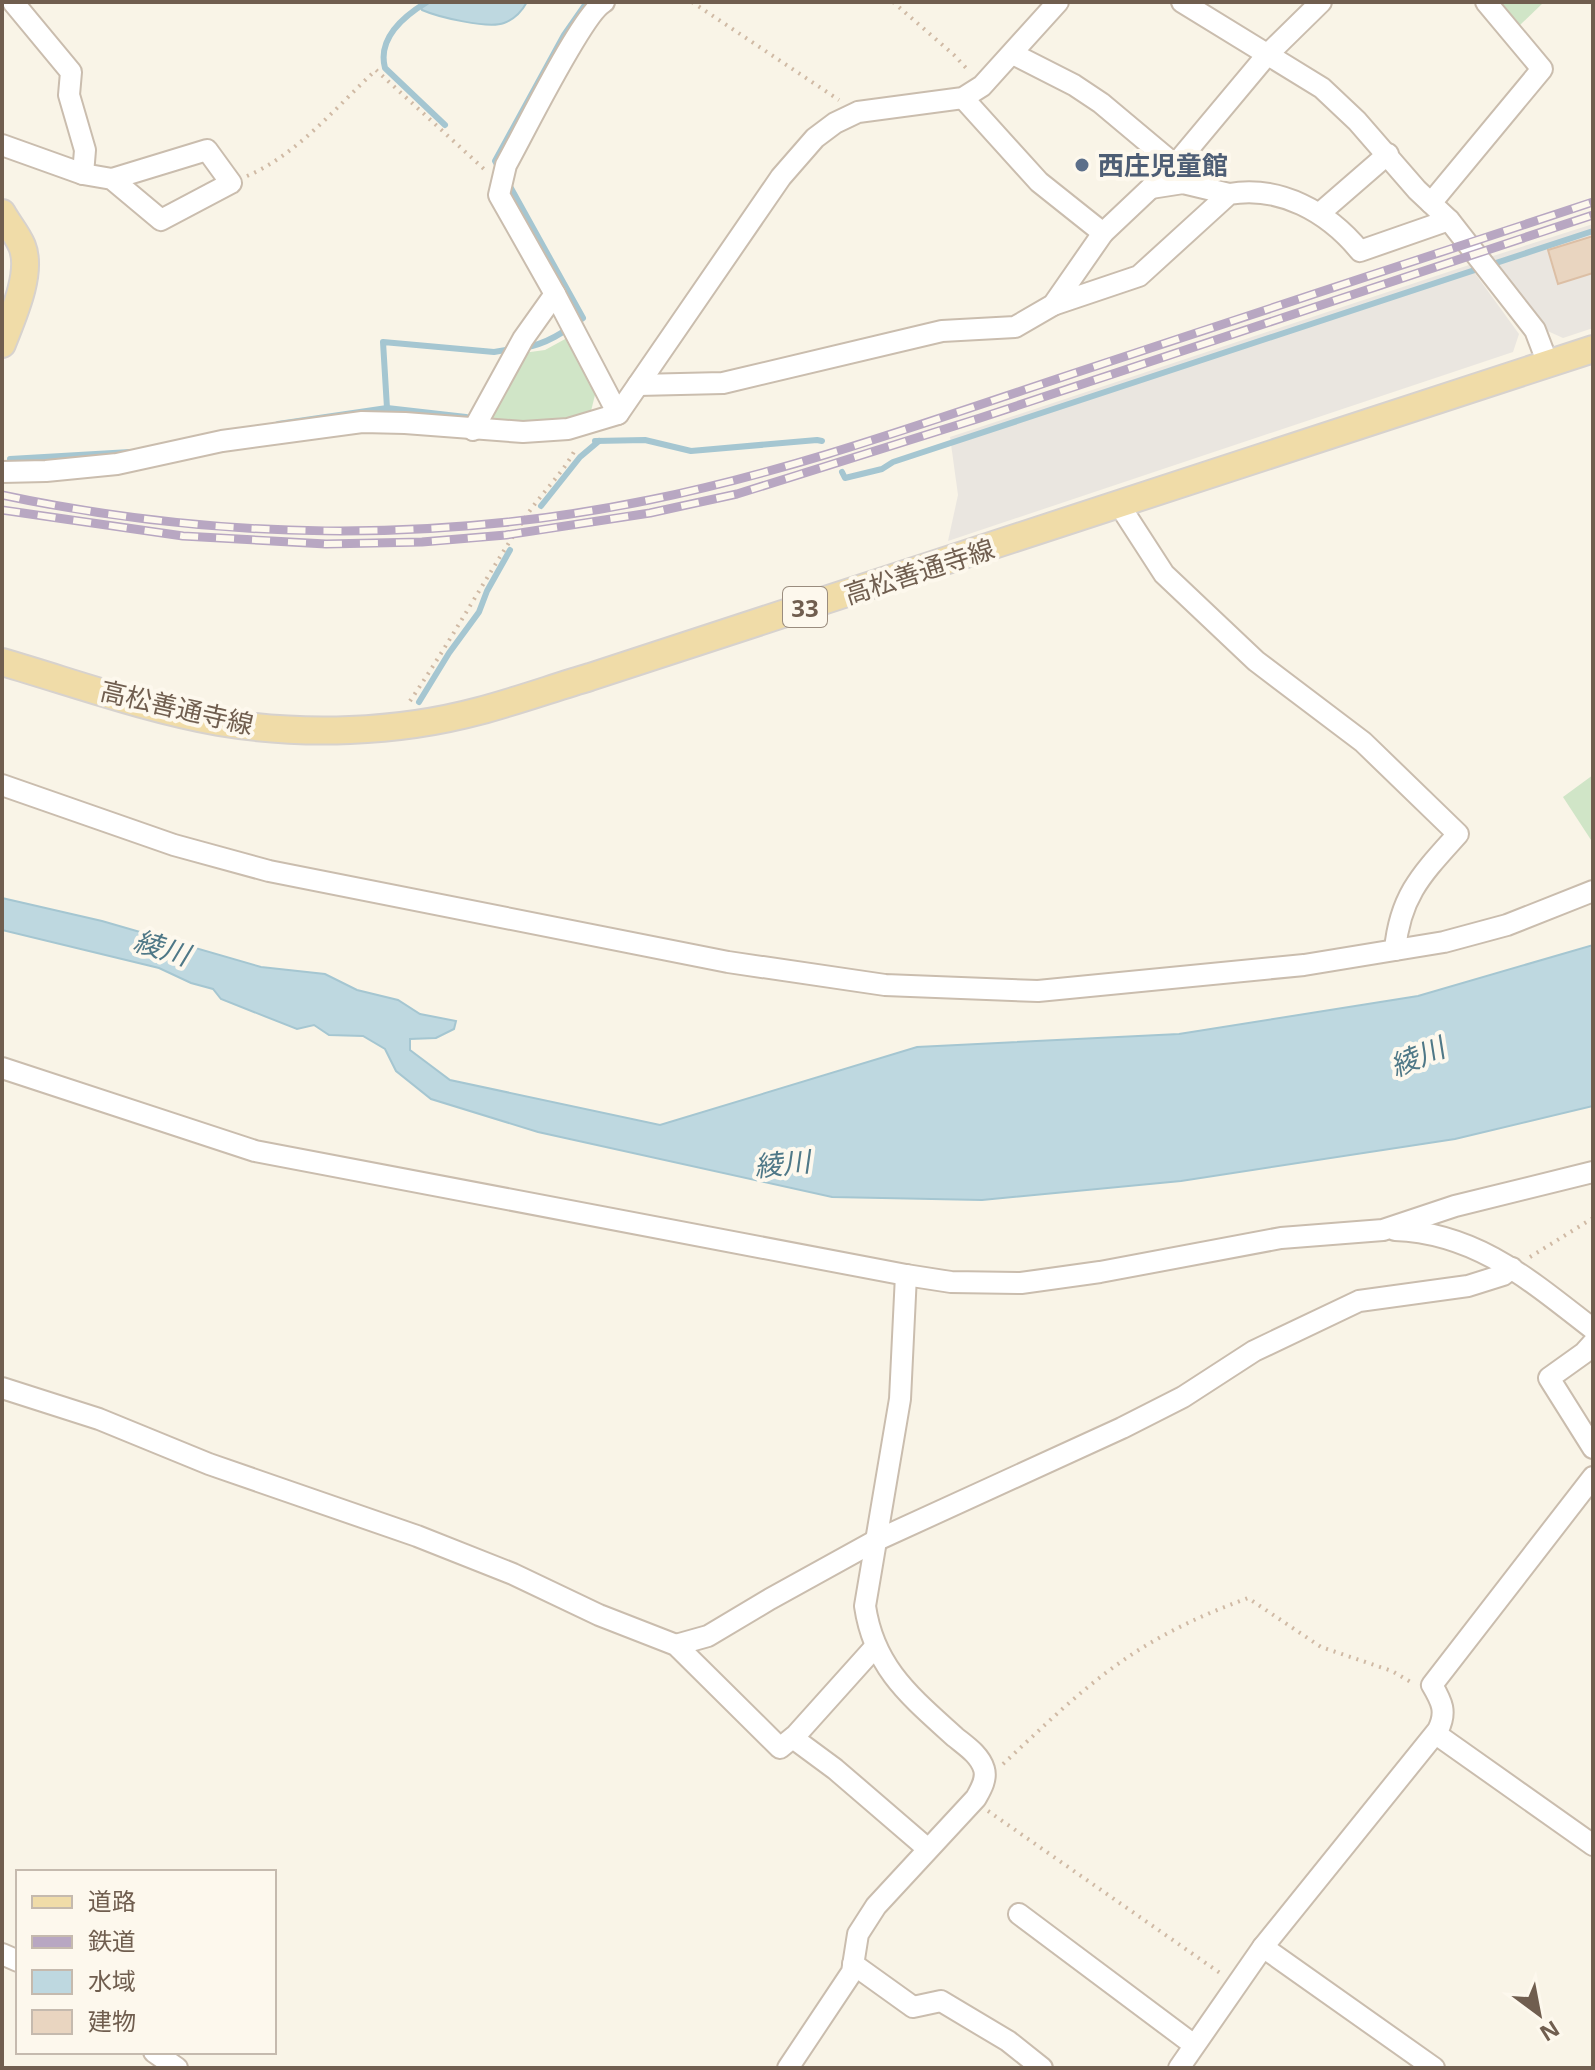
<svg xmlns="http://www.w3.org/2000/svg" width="1595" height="2070" font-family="'Noto Sans','Noto Sans JP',sans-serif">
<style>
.industrial{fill:#eae6e0}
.green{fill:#d0e5c7}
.water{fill:#bed8e0;stroke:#a5c6d1;stroke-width:2}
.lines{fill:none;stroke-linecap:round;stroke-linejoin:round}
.stream{stroke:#a5c6d1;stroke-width:6}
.building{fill:#e9d5c0;stroke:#dcbfa5;stroke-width:2}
.minor-casing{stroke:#cabdae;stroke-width:24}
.major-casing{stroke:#d7d2ce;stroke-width:30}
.path{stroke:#d0baa5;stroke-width:4;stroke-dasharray:2 6;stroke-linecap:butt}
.minor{stroke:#fff;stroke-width:20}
.major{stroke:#f0dca8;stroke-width:26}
.rail-casing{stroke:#b8a7c2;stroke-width:9}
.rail{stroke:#fdf8ed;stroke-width:6;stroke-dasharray:18;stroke-linecap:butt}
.service-dot{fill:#5c6f8a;stroke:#fdf8ed;stroke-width:3}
.labels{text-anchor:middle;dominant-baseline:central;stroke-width:8;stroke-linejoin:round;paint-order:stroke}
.shield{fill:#fdf8ed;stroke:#9a8c7e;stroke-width:2}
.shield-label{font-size:24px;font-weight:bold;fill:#705e4f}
.service-label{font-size:26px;font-weight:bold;fill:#4e5e75;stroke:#fdf8ed;text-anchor:start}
.street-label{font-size:26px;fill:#705e4f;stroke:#fdf8ed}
.water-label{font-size:28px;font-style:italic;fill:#4f7887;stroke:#fdf8ed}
</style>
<rect width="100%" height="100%" fill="#f9f4e7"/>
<g class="industrial">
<path d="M1593 224V328L1563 338 1541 328 1490 257Z"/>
<path d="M1469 265 1519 334 1513 352 948 541 958 495 950 437Z"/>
</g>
<g class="green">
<path d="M1501 2H1544L1520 25Z"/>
<path d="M567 338 596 391 591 411C544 428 538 429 489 417L523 353 545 350Z"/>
<path d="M1593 775V843L1563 797Z"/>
</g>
<g class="water">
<path d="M419 2H527C522 11 515 19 504 23 488 29 438 17 422 10Z"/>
<path d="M2 898 102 921 261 967 325 974 357 990 398 1000 420 1014 456 1021 454 1029 436 1038 410 1039V1050L450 1080 660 1125 917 1047 1179 1034 1418 996 1593 945V1106L1455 1139 1181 1181 982 1200 832 1197 538 1132 431 1099 396 1071 385 1049 363 1036 329 1035 314 1025 297 1029 221 999 213 989 191 983 159 968 2 930Z"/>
</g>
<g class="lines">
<g class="stream">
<path d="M427 2C404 16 377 38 385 68L445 125"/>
<path d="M499 168 495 161 564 35 587 2"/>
<path d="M507 181 583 318C564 332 547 344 523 348"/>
<path d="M387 408 383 342 494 352 512 349"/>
<path d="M278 424 387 408 466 417"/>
<path d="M595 441 645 440 691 451 817 440 822 441"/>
<path d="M10 459 130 452"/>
<path d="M842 472 845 478 882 469 893 462 1593 231"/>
<path d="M541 506 580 457 599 441"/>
<path d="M419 702 449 653 479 612 487 591 510 550"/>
</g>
</g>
<path class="building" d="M1593 236V273L1558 284 1548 250Z"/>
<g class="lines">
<defs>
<g id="minor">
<path d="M13 2 71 72 69 95 85 150 83 174"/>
<path d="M1182 2 1322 88 1357 121 1417 190 1449 220 1535 330 1548 364"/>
<path d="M1013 54 1074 85 1101 103 1175 165"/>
<path d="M963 98 1039 182 1103 233"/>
<path d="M2 145 83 174 112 179 207 150 231 183 161 220 112 179"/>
<path d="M1151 188 1183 183 1229 194"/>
<path d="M1431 203 1542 69 1486 2"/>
<path d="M1320 213 1388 154"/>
<path d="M555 294 618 414"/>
<path d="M1053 305 1139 276 1229 194C1280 185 1328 212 1360 251L1449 220"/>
<path d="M638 385 723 383 942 331 1015 327 1053 305 1103 233 1175 165 1267 55 1321 2"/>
<path d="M473 430 523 339 555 294 499 195 506 165C523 135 582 14 604 2"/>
<path d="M2 472 46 471 117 464 222 441 362 422 405 423 523 432 568 429 618 414 781 177 815 138 835 123 858 112 963 98 982 86 1058 2"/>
<path d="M1120 506 1164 574 1256 661 1363 742 1458 834C1423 873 1400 895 1395 950"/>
<path d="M2 785 174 845 269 871 728 962 885 985 1038 991 1304 965 1444 942 1507 925 1593 891"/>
<path d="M2 1068 255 1151 906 1275 951 1282 1021 1283 1100 1272 1281 1238 1383 1230 1455 1206 1593 1172"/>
<path d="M1395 1230C1477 1233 1531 1281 1593 1329"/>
<path d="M1593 1343 1584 1353 1549 1378 1593 1448"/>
<path d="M2 1388 99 1419 209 1464 417 1536 513 1574 599 1615 676 1645 780 1748 796 1735 875 1647"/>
<path d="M676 1645 708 1636 770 1599 875 1541 1122 1428 1183 1397 1254 1351 1359 1301 1468 1286 1503 1275 1512 1268"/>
<path d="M1436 1734 1593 1845"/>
<path d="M793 1738 835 1769 928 1849"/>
<path d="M1019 1914 1194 2045"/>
<path d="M1263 1947 1434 2068"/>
<path d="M2 1954 18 1961"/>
<path d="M853 1964 913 2007 941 2001 1008 2041 1042 2068"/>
<path d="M154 2052 177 2068"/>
<path d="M788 2068 852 1972 858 1934 876 1906 976 1798C981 1789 987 1779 984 1769 980 1755 966 1746 955 1737 911 1697 874 1668 865 1606L900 1399 906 1275"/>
<path d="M1179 2068 1263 1947 1438 1730C1447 1712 1442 1702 1432 1685L1593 1477"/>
</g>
<g id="major">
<path d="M2 213C8 224 17 234 22 246 33 273 12 318 2 344"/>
<path d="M2 662C74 683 146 709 219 722 303 736 397 733 479 711 517 701 553 688 590 677L1593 349"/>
</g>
</defs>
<use href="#minor" class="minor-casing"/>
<use href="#major" class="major-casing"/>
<g class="path">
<path d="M692 2 839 100"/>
<path d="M893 2 954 55 968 70"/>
<path d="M247 176C297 155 337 106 376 70L484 169"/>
<path d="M410 701C451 641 485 578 525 518 540 494 563 474 576 448"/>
<path d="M1530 1257 1593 1218"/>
<path d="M1003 1764C1044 1726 1084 1686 1131 1655 1167 1631 1207 1613 1248 1598L1321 1647 1392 1671 1414 1684"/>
<path d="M988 1811 1220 1973"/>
</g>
<use href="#minor" class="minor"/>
<use href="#major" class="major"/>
<defs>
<g id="rail">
<path d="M2 495C214 540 436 544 649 500 797 470 941 417 1084 370 1253 314 1423 258 1593 202"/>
<path d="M2 510 183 536 326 544 422 542 506 535 650 513 737 494 980 418 1593 215"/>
</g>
</defs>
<use href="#rail" class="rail-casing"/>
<use href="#rail" class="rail"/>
</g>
<circle class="service-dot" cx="1082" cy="165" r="8"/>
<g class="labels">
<rect class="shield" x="783" y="587" width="44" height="40" rx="6"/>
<g class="shield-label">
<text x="805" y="607">33</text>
</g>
<g class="service-label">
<text x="1098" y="165">西庄児童館</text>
</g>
<g class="street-label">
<text transform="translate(919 571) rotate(-18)">高松善通寺線</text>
<text transform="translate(177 707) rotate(13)">高松善通寺線</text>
</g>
<g class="water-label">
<text transform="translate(162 947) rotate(17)">綾川</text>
<text transform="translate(1417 1056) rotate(-23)">綾川</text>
<text transform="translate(782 1163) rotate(-6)">綾川</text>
</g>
</g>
<rect width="1595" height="2070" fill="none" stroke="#705e4f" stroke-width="8"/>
<rect x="16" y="1870" width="260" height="184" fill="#fdf8ed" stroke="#c5baae" stroke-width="2"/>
<rect x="32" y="1896" width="40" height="12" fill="#f0dca8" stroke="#c5baae" stroke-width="2"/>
<text x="88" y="1910" font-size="24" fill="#705e4f">道路</text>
<rect x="32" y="1936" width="40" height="12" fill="#b8a7c2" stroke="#c5baae" stroke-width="2"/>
<text x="88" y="1950" font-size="24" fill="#705e4f">鉄道</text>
<rect x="32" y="1970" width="40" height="24" fill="#bed8e0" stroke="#c5baae" stroke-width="2"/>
<text x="88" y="1990" font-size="24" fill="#705e4f">水域</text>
<rect x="32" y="2010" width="40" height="24" fill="#e9d5c0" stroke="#c5baae" stroke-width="2"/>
<text x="88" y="2030" font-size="24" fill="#705e4f">建物</text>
<g transform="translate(1539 2014) rotate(148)" stroke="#fdf8ed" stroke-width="6" paint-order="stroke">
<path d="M0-6L14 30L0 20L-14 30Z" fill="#705e4f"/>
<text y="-12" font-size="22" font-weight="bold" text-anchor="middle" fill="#705e4f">N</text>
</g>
</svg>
